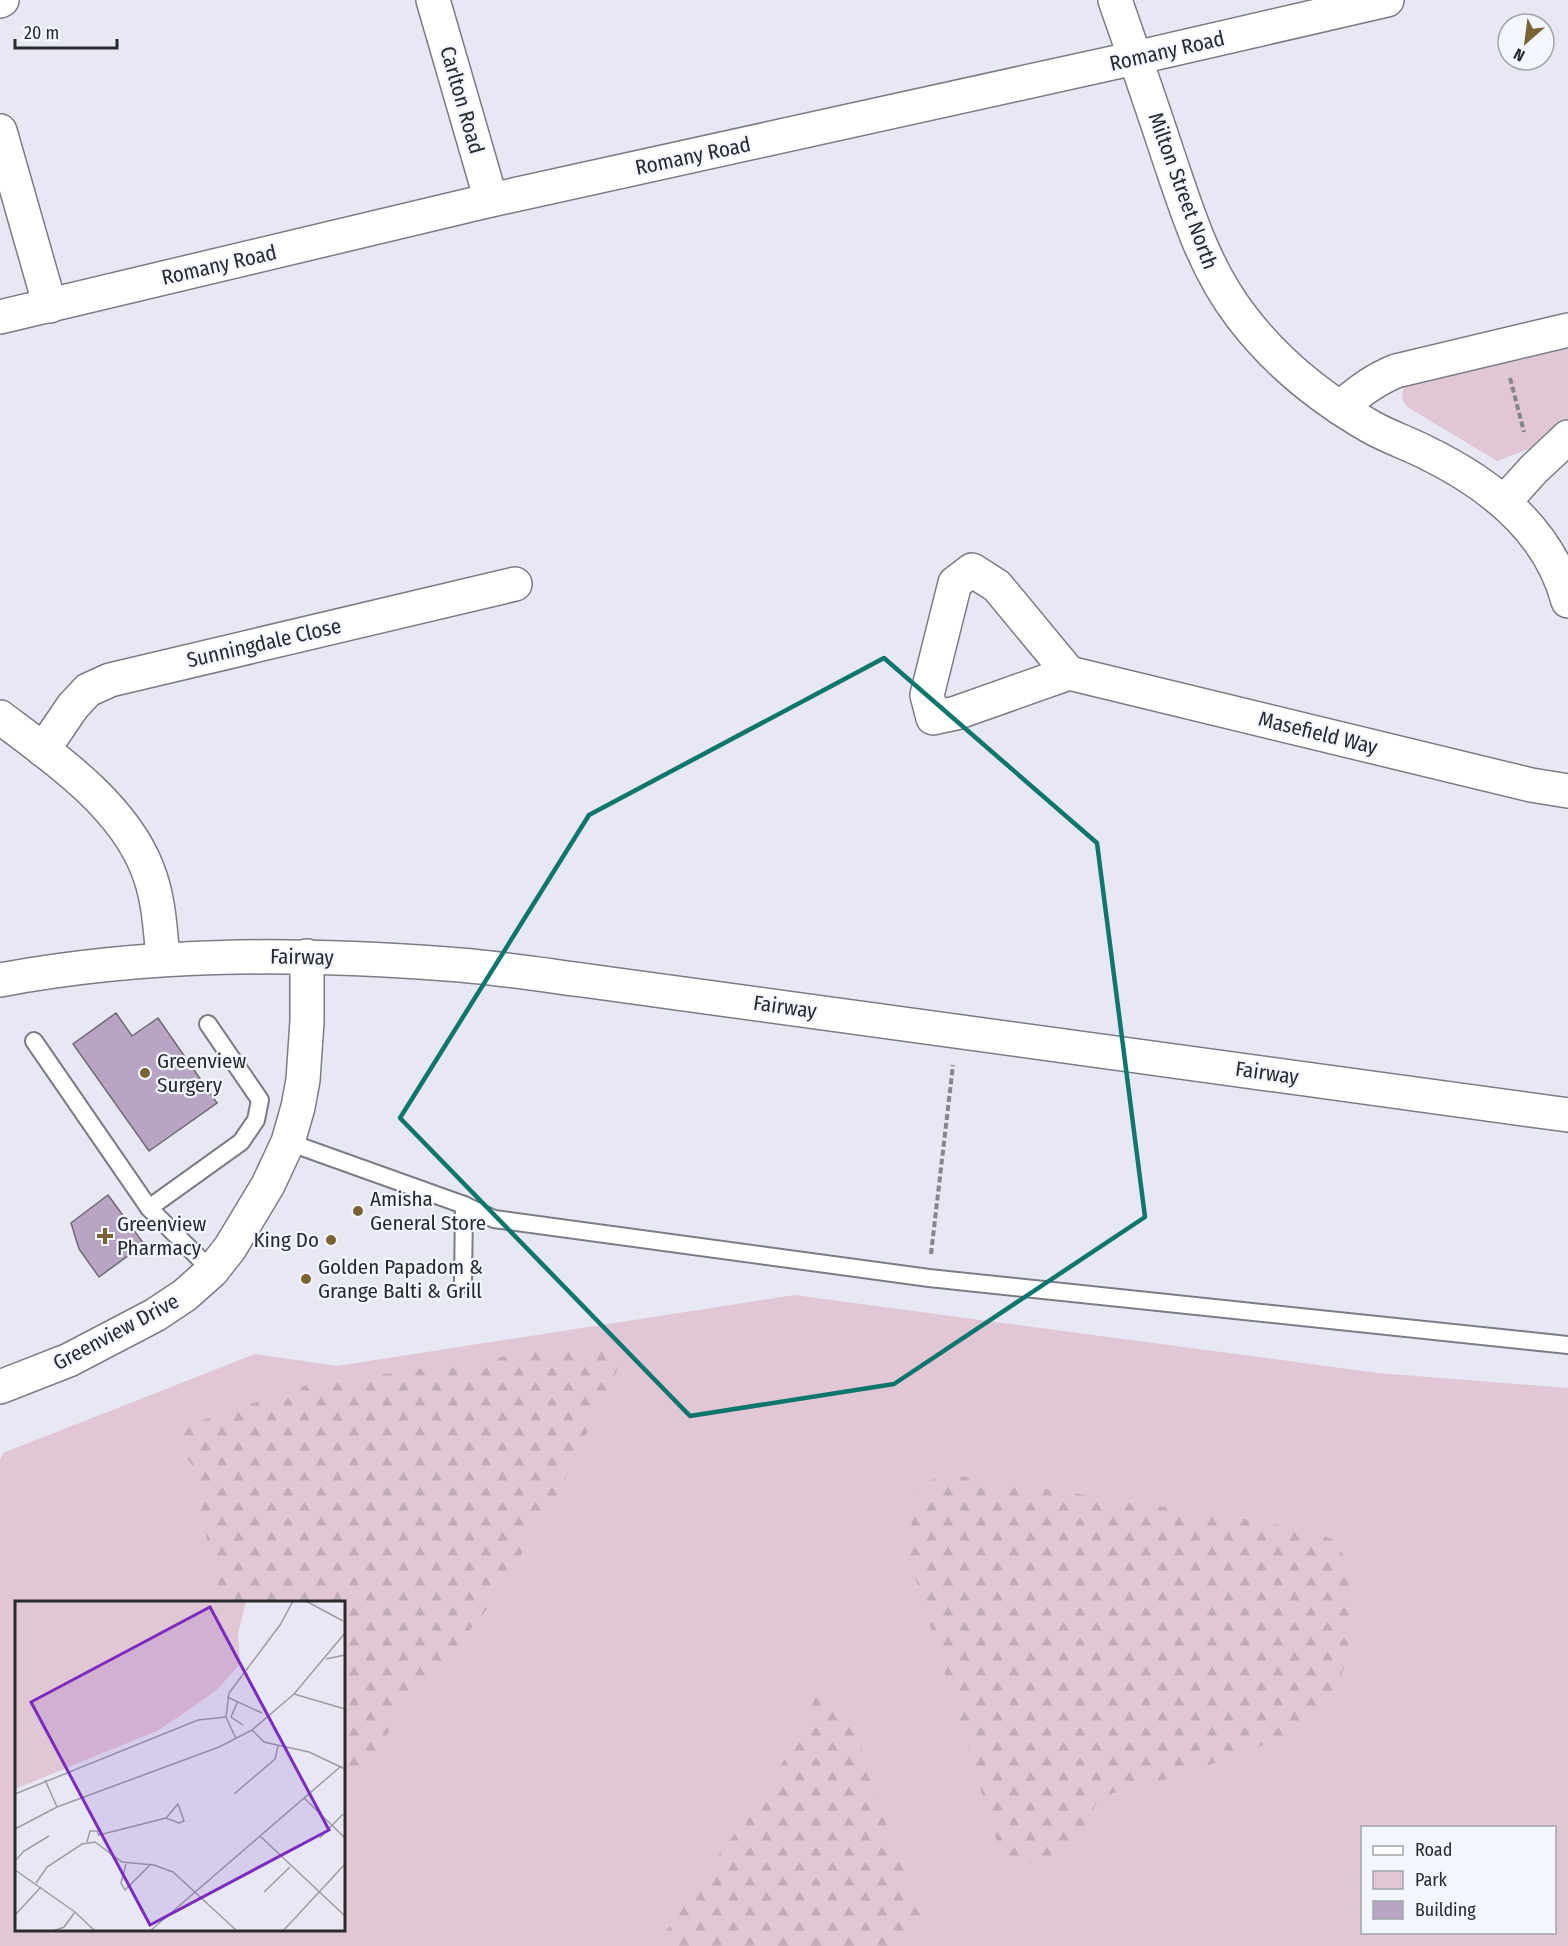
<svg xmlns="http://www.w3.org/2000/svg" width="1568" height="1946" font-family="'Fira Sans Condensed',sans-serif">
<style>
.green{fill:#e1c7d5;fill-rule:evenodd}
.forest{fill:url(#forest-firs)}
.building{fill:#b8a5c4;stroke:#6e6972;stroke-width:1.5}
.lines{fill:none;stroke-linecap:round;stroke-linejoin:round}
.service-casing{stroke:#7a7c86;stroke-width:20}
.minor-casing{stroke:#7a7c86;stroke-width:36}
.path{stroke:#84858d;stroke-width:4;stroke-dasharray:6 3;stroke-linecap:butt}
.service{stroke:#fff;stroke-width:16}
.minor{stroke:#fff;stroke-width:33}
.marked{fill:none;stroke:#0f766e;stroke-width:4.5;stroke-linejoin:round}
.poi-dot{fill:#7b6233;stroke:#f4f6ff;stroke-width:2}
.labels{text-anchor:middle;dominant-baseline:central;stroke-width:4.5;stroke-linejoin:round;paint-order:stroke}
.street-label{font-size:21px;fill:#292a2e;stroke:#f4f6ff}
.poi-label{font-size:21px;fill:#292a2e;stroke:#f4f6ff;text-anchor:start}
.inset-road{fill:none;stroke:#9b9ca5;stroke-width:1.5}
.view{fill:#7b2cbf;fill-opacity:0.15;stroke:#7b2cbf;stroke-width:3}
.inset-edge{fill:none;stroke:#292a2e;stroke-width:3}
</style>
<defs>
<pattern id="forest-firs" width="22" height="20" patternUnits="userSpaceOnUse" patternTransform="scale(1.5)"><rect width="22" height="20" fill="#e1c7d5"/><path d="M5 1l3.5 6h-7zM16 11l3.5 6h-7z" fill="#c1abb7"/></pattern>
</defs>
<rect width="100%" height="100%" fill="#e7e8f4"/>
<g class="green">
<path d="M1568 342V418L1552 440 1497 461 1406 406 1402 398 1403 389 1412 382Z"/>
<path d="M794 1295 1378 1373 1568 1388V1946H0V1460L3 1453 255 1354 337 1366ZM16 1602H344V1930H16ZM1362 1828H1554V1932H1362Z"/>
</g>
<g class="forest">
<path d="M548 1350 626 1352 556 1498 488 1608 400 1716 344 1797V1602H219L193 1467 170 1431 304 1386Z"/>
<path d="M959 1476 1265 1522 1334 1539 1351 1568 1355 1598 1353 1650 1332 1693 1303 1729 1241 1754 1170 1778 1099 1797 1076 1849 1006 1871 909 1558 913 1503 931 1480Z"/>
<path d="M822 1685 848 1710 925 1927 898 1946H662L664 1934 696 1886 762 1796 784 1760Z"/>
</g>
<g class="building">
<path d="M116 1013 132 1036 158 1018 217 1103 149 1151 73 1044Z"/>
<path d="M108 1195 144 1244 99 1277 79 1249 71 1223Z"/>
</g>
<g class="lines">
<defs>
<g id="service">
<path d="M34 1041 149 1208 212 1271"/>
<path d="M288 1142 464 1205 494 1219 929 1278 1568 1345"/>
<path d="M149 1208 241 1142 256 1120 260 1100 208 1024"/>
<path d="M463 1284 464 1205"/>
</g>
<g id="minor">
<path d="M433 0 491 200"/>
<path d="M1115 0C1133 52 1151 103 1168 155 1187 211 1204 268 1241 316 1275 361 1322 399 1371 427 1389 437 1407 443 1425 452 1489 483 1549 529 1568 601"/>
<path d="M0 1 2 0"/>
<path d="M0 131 50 306"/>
<path d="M0 317 491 200 1135 58 1387 0"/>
<path d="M1340 408C1358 392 1374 380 1396 371L1568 330"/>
<path d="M1505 501 1534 469 1568 437"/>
<path d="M1069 673 997 586 972 570 955 583 927 695 933 718 956 713 1069 673 1531 785 1568 791"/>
<path d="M0 717C53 757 122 804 147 868 159 897 160 928 163 958"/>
<path d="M43 750 73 706 88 690 110 680 515 584"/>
<path d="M0 980C150 952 296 953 447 964 492 967 537 974 582 980L1568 1115"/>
<path d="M0 1387 69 1360 155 1315 185 1295 212 1271 230 1248 268 1185 288 1142 298 1107 303 1080 307 1021V956"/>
</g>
</defs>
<use href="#service" class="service-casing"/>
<use href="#minor" class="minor-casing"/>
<g class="path">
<path d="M1510 378 1524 432"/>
<path d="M931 1254 953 1065"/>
</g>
<use href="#service" class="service"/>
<use href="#minor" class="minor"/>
</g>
<path class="marked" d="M884 658 1097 843 1145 1217 894 1384 690 1416 400 1118 589 815Z"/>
<g class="poi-dot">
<circle cx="145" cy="1073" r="6"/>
<circle cx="358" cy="1211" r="6"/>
<path d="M102 1227h6v6h6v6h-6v6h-6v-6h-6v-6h6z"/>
<circle cx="331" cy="1240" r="6"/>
<circle cx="306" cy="1279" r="6"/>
</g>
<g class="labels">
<g class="street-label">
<text transform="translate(1167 51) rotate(-13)">Romany Road</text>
<text transform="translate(462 100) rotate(74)">Carlton Road</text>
<text transform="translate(693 156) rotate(-12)">Romany Road</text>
<text transform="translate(1183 191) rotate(70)">Milton Street North</text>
<text transform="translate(219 265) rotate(-13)">Romany Road</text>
<text transform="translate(264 643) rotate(-13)">Sunningdale Close</text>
<text transform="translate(1318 733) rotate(14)">Masefield Way</text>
<text transform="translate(302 957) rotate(1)">Fairway</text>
<text transform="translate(785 1007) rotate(8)">Fairway</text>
<text transform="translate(1267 1073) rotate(8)">Fairway</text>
<text transform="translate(116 1332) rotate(-28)">Greenview Drive</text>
</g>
<g class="poi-label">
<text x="157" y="1061">Greenview<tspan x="157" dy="24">Surgery</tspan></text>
<text x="370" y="1199">Amisha<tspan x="370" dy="24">General Store</tspan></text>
<text x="117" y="1224">Greenview<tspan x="117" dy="24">Pharmacy</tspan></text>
<text x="319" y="1240" text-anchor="end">King Do</text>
<text x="318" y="1267">Golden Papadom &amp;<tspan x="318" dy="24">Grange Balti &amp; Grill</tspan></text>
</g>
</g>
<g transform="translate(15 1601)">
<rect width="330" height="330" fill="#e7e8f4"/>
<path d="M0 0H231L223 33 225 63 202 89 144 129 0 188Z" fill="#e1c7d5"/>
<path d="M213 0H230L223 27H221ZM0 1 52 51 64 57 65 63 53 60 34 42 14 38 0 26ZM169 25 207 75 160 112V75ZM118 40 120 48 117 86 91 65 96 55ZM18 64 27 75 0 90V72ZM85 76 115 106 117 116 68 134 59 122 60 110 79 90 78 83Z" fill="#e1c7d5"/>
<path class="inset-road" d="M291 0 328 20M311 58 330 54M279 93 330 108M212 96 247 112M223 100 216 116 228 124M237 129 249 141 294 151 330 168M221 138 211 116 214 92 265 24 278 0M30 179 42 206M0 193 183 119 211 116M219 193 260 158 263 145M289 197 330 237M0 228 42 206 204 146 237 129 279 93 330 32M84 234 151 217 163 203 169 220 164 222 151 217M245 235 330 315M305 237 328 213M72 241 75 230H82L84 235M0 260 9 250 34 235M111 263 106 282 110 289 136 263M0 269 60 311 80 330M21 282 32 266 67 243 80 241 107 261 139 264 158 271 222 330M249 291 275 266M0 314 26 286M38 330 49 326 60 311M135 330 325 166M268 330 330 263"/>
<path class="view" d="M195 6 314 229 135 324 16 101Z"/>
<rect width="330" height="330" class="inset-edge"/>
</g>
<rect x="1361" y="1826" width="195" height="108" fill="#f4f6ff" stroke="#a3a4ab" stroke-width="1.5"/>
<rect x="1373" y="1846" width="30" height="9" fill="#ffffff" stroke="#a3a4ab" stroke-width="1.5"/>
<text x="1415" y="1856" font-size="18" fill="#292a2e">Road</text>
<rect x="1373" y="1871" width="30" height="18" fill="#e1c7d5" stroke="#a3a4ab" stroke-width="1.5"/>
<text x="1415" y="1886" font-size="18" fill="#292a2e">Park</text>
<rect x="1373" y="1901" width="30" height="18" fill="#b8a5c4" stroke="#a3a4ab" stroke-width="1.5"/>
<text x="1415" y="1916" font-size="18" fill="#292a2e">Building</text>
<g transform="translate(1526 42) rotate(208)"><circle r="28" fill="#f4f6ff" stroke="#a3a4ab" stroke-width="1.5"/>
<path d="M0-4.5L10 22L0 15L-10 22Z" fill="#7b6233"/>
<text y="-9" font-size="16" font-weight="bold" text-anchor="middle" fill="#292a2e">N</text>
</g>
<path d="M15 39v9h102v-9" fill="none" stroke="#292a2e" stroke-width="3"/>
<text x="24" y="39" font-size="18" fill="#292a2e" stroke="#f4f6ff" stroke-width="4.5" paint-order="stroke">20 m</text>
</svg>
